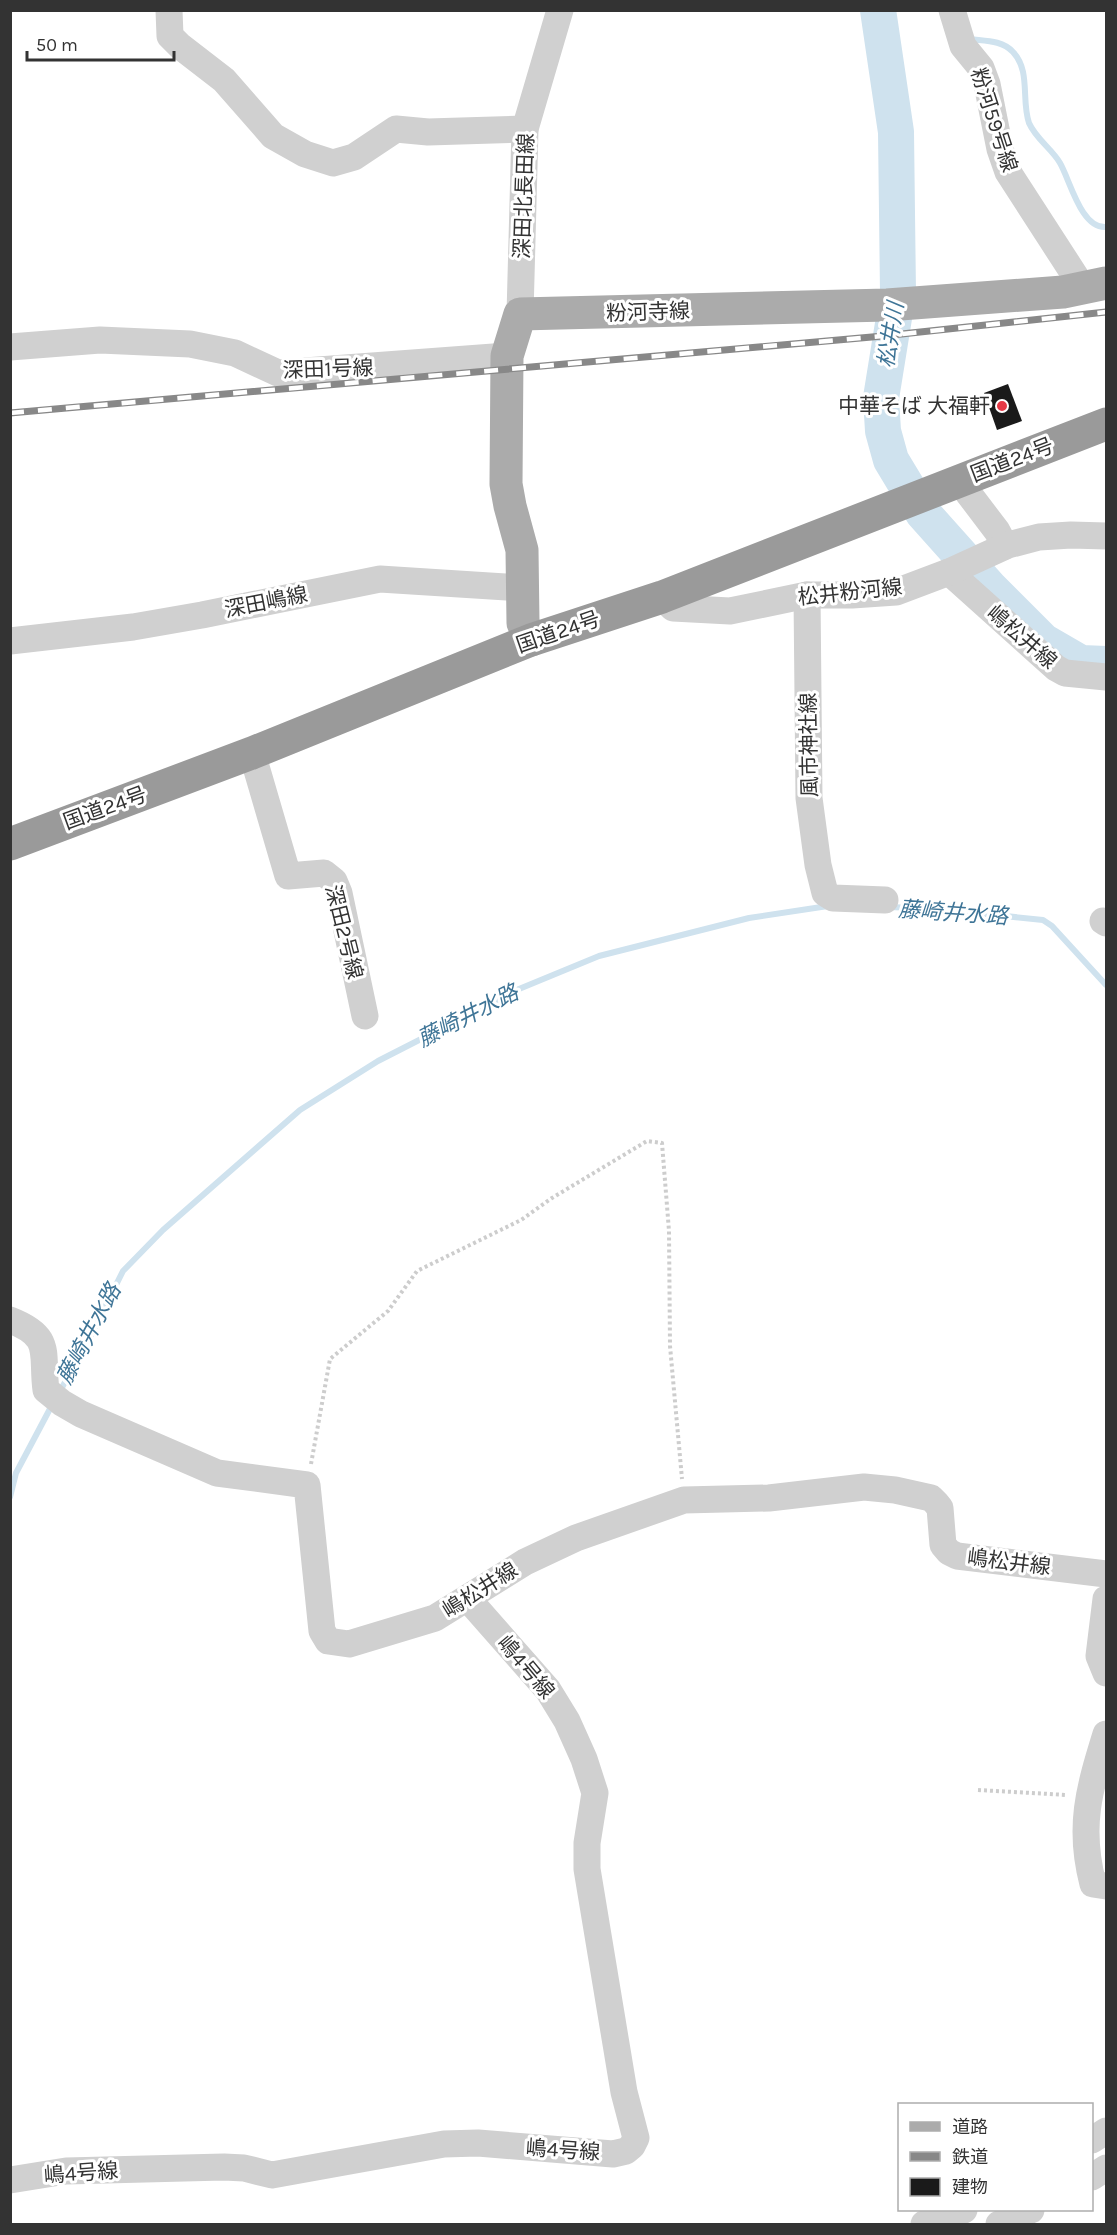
<svg xmlns="http://www.w3.org/2000/svg" width="1117" height="2235" font-family="Karla,'Noto Sans JP',sans-serif">
<style>
.lines{fill:none;stroke-linecap:round;stroke-linejoin:round}
.stream{stroke:#cfe2ee;stroke-width:6}
.river{stroke:#cfe2ee;stroke-width:36}
.building{fill:#1a1a1a}
.path{stroke:#cdcdcd;stroke-width:4;stroke-dasharray:3 3;stroke-linecap:butt}
.minor{stroke:#d0d0d0;stroke-width:27}
.major{stroke:#ababab;stroke-width:33}
.highway{stroke:#9a9a9a;stroke-width:33}
.rail-casing{stroke:#888;stroke-width:7}
.rail{stroke:#fff;stroke-width:4.5;stroke-dasharray:14;stroke-linecap:butt}
.poi-dot{fill:#e63946;stroke:#fff;stroke-width:2}
.labels{text-anchor:middle;dominant-baseline:central;stroke-width:6;stroke-linejoin:round;paint-order:stroke}
.street-label{font-size:21px;fill:#333;stroke:#fff}
.poi-label{font-size:21px;fill:#333;stroke:#fff;text-anchor:end}
.water-label{font-size:22px;font-style:italic;fill:#3f7597;stroke:#fff}
</style>
<rect width="100%" height="100%" fill="#fff"/>
<g class="lines">
<g class="stream">
<path d="M970 39C985 41 1002 40 1013 52 1031 71 1021 100 1029 123 1036 139 1052 149 1060 163 1070 180 1081 229 1106 227"/>
<path d="M889 907 938 909 1043 920 1052 926 1106 985"/>
<path d="M60 1391 87 1343 123 1271 163 1230 300 1110 378 1061 519 989 599 956 749 918 828 906"/>
<path d="M10 1497 16 1473 52 1405"/>
</g>
<path class="river" d="M878 10 896 132 898 293 881 398 883 431 891 460 923 513 990 588 1043 641 1081 663 1106 664"/>
</g>
<path class="building" d="M1008 384 1022 421 997 430 984 393Z"/>
<g class="lines">
<g class="path">
<path d="M311 1464 330 1359 388 1311 417 1271 521 1220 552 1198 647 1141 662 1143 669 1231 670 1346 682 1479"/>
<path d="M978 1790 1067 1795"/>
</g>
<g class="minor">
<path d="M169 10 170 36 180 46 224 80 273 136 305 154 333 163 354 157 396 129 428 132 525 129"/>
<path d="M952 10 963 46 981 68 987 84 1000 149 1008 172 1083 288"/>
<path d="M520 314 525 129 560 10"/>
<path d="M10 347 100 340 190 344 235 353 278 373 507 356"/>
<path d="M959 481 997 531 1005 546"/>
<path d="M949 572 1056 668 1065 673 1106 677"/>
<path d="M807 595 809 798 818 865 825 893 833 898 885 900"/>
<path d="M662 597 673 608 730 611 807 595H852L896 592 949 572 1008 545 1039 537 1071 535 1106 536"/>
<path d="M10 641 133 627 202 615 380 579 522 588"/>
<path d="M252 753 288 876 324 873 334 881 339 893 365 1016"/>
<path d="M1103 921 1106 923"/>
<path d="M10 1320C54 1337 41 1353 46 1390L62 1403 81 1414 217 1473 307 1485 322 1631 328 1641 349 1644 435 1618 525 1562 576 1538 684 1500 769 1498 864 1487 895 1490 931 1498 936 1503 940 1508 943 1545 949 1552 957 1556 1106 1574"/>
<path d="M1106 1599 1099 1656 1106 1673"/>
<path d="M1106 1734C1089 1789 1078 1827 1093 1884L1106 1886"/>
<path d="M1092 2140 1106 2131"/>
<path d="M1092 2177 1106 2168"/>
<path d="M10 2180 66 2171 224 2167 244 2168 272 2175 444 2144 478 2143 613 2154 626 2151 632 2146 636 2138 624 2092 587 1869V1843L595 1793 584 1759 567 1721 548 1690 468 1599"/>
<path d="M924 2224 964 2210"/>
<path d="M999 2224 1031 2210"/>
</g>
<path class="major" d="M531 640 523 623 522 550 510 506 506 484 507 356 520 314 887 305 1063 292 1106 283"/>
<path class="highway" d="M10 844 252 753 531 640 662 597 1106 424"/>
<defs>
<path id="rail" d="M10 413 883 336 1106 312"/>
</defs>
<use href="#rail" class="rail-casing"/>
<use href="#rail" class="rail"/>
</g>
<circle class="poi-dot" cx="1002" cy="406" r="6"/>
<g class="labels">
<g class="street-label">
<text transform="translate(994 120) rotate(72)">粉河59号線</text>
<text transform="translate(524 196) rotate(-88)">深田北長田線</text>
<text transform="translate(648 312) rotate(-2)">粉河寺線</text>
<text transform="translate(328 369) rotate(-2)">深田1号線</text>
<text transform="translate(1012 460) rotate(-21)">国道24号</text>
<text transform="translate(850 592) rotate(-6)">松井粉河線</text>
<text transform="translate(266 602) rotate(-11)">深田嶋線</text>
<text transform="translate(558 632) rotate(-19)">国道24号</text>
<text transform="translate(1022 637) rotate(41)">嶋松井線</text>
<text transform="translate(809 745) rotate(-91)">風市神社線</text>
<text transform="translate(105 808) rotate(-20)">国道24号</text>
<text transform="translate(344 932) rotate(76)">深田2号線</text>
<text transform="translate(1009 1562) rotate(7)">嶋松井線</text>
<text transform="translate(480 1590) rotate(-32)">嶋松井線</text>
<text transform="translate(526 1667) rotate(50)">嶋4号線</text>
<text transform="translate(563 2150) rotate(4)">嶋4号線</text>
<text transform="translate(81 2173) rotate(-4)">嶋4号線</text>
</g>
<g class="poi-label">
<text x="990" y="406">中華そば 大福軒</text>
</g>
<g class="water-label">
<text transform="translate(891 335) rotate(-81)">松井川</text>
<text transform="translate(953 913) rotate(4)">藤崎井水路</text>
<text transform="translate(468 1016) rotate(-27)">藤崎井水路</text>
<text transform="translate(89 1334) rotate(-62)">藤崎井水路</text>
</g>
</g>
<rect width="1117" height="2235" fill="none" stroke="#333333" stroke-width="24"/>
<rect x="898" y="2103" width="195" height="108" fill="#ffffff" stroke="#adadad" stroke-width="1.5"/>
<rect x="910" y="2122" width="30" height="9" fill="#ababab" stroke="#adadad" stroke-width="1.5"/>
<text x="952" y="2133" font-size="18" fill="#333333">道路</text>
<rect x="910" y="2152" width="30" height="9" fill="#888888" stroke="#adadad" stroke-width="1.5"/>
<text x="952" y="2163" font-size="18" fill="#333333">鉄道</text>
<rect x="910" y="2178" width="30" height="18" fill="#1a1a1a" stroke="#adadad" stroke-width="1.5"/>
<text x="952" y="2193" font-size="18" fill="#333333">建物</text>
<path d="M27 51v9h147v-9" fill="none" stroke="#333333" stroke-width="3"/>
<text x="36" y="51" font-size="18" fill="#333333" stroke="#ffffff" stroke-width="4.5" paint-order="stroke">50 m</text>
</svg>
